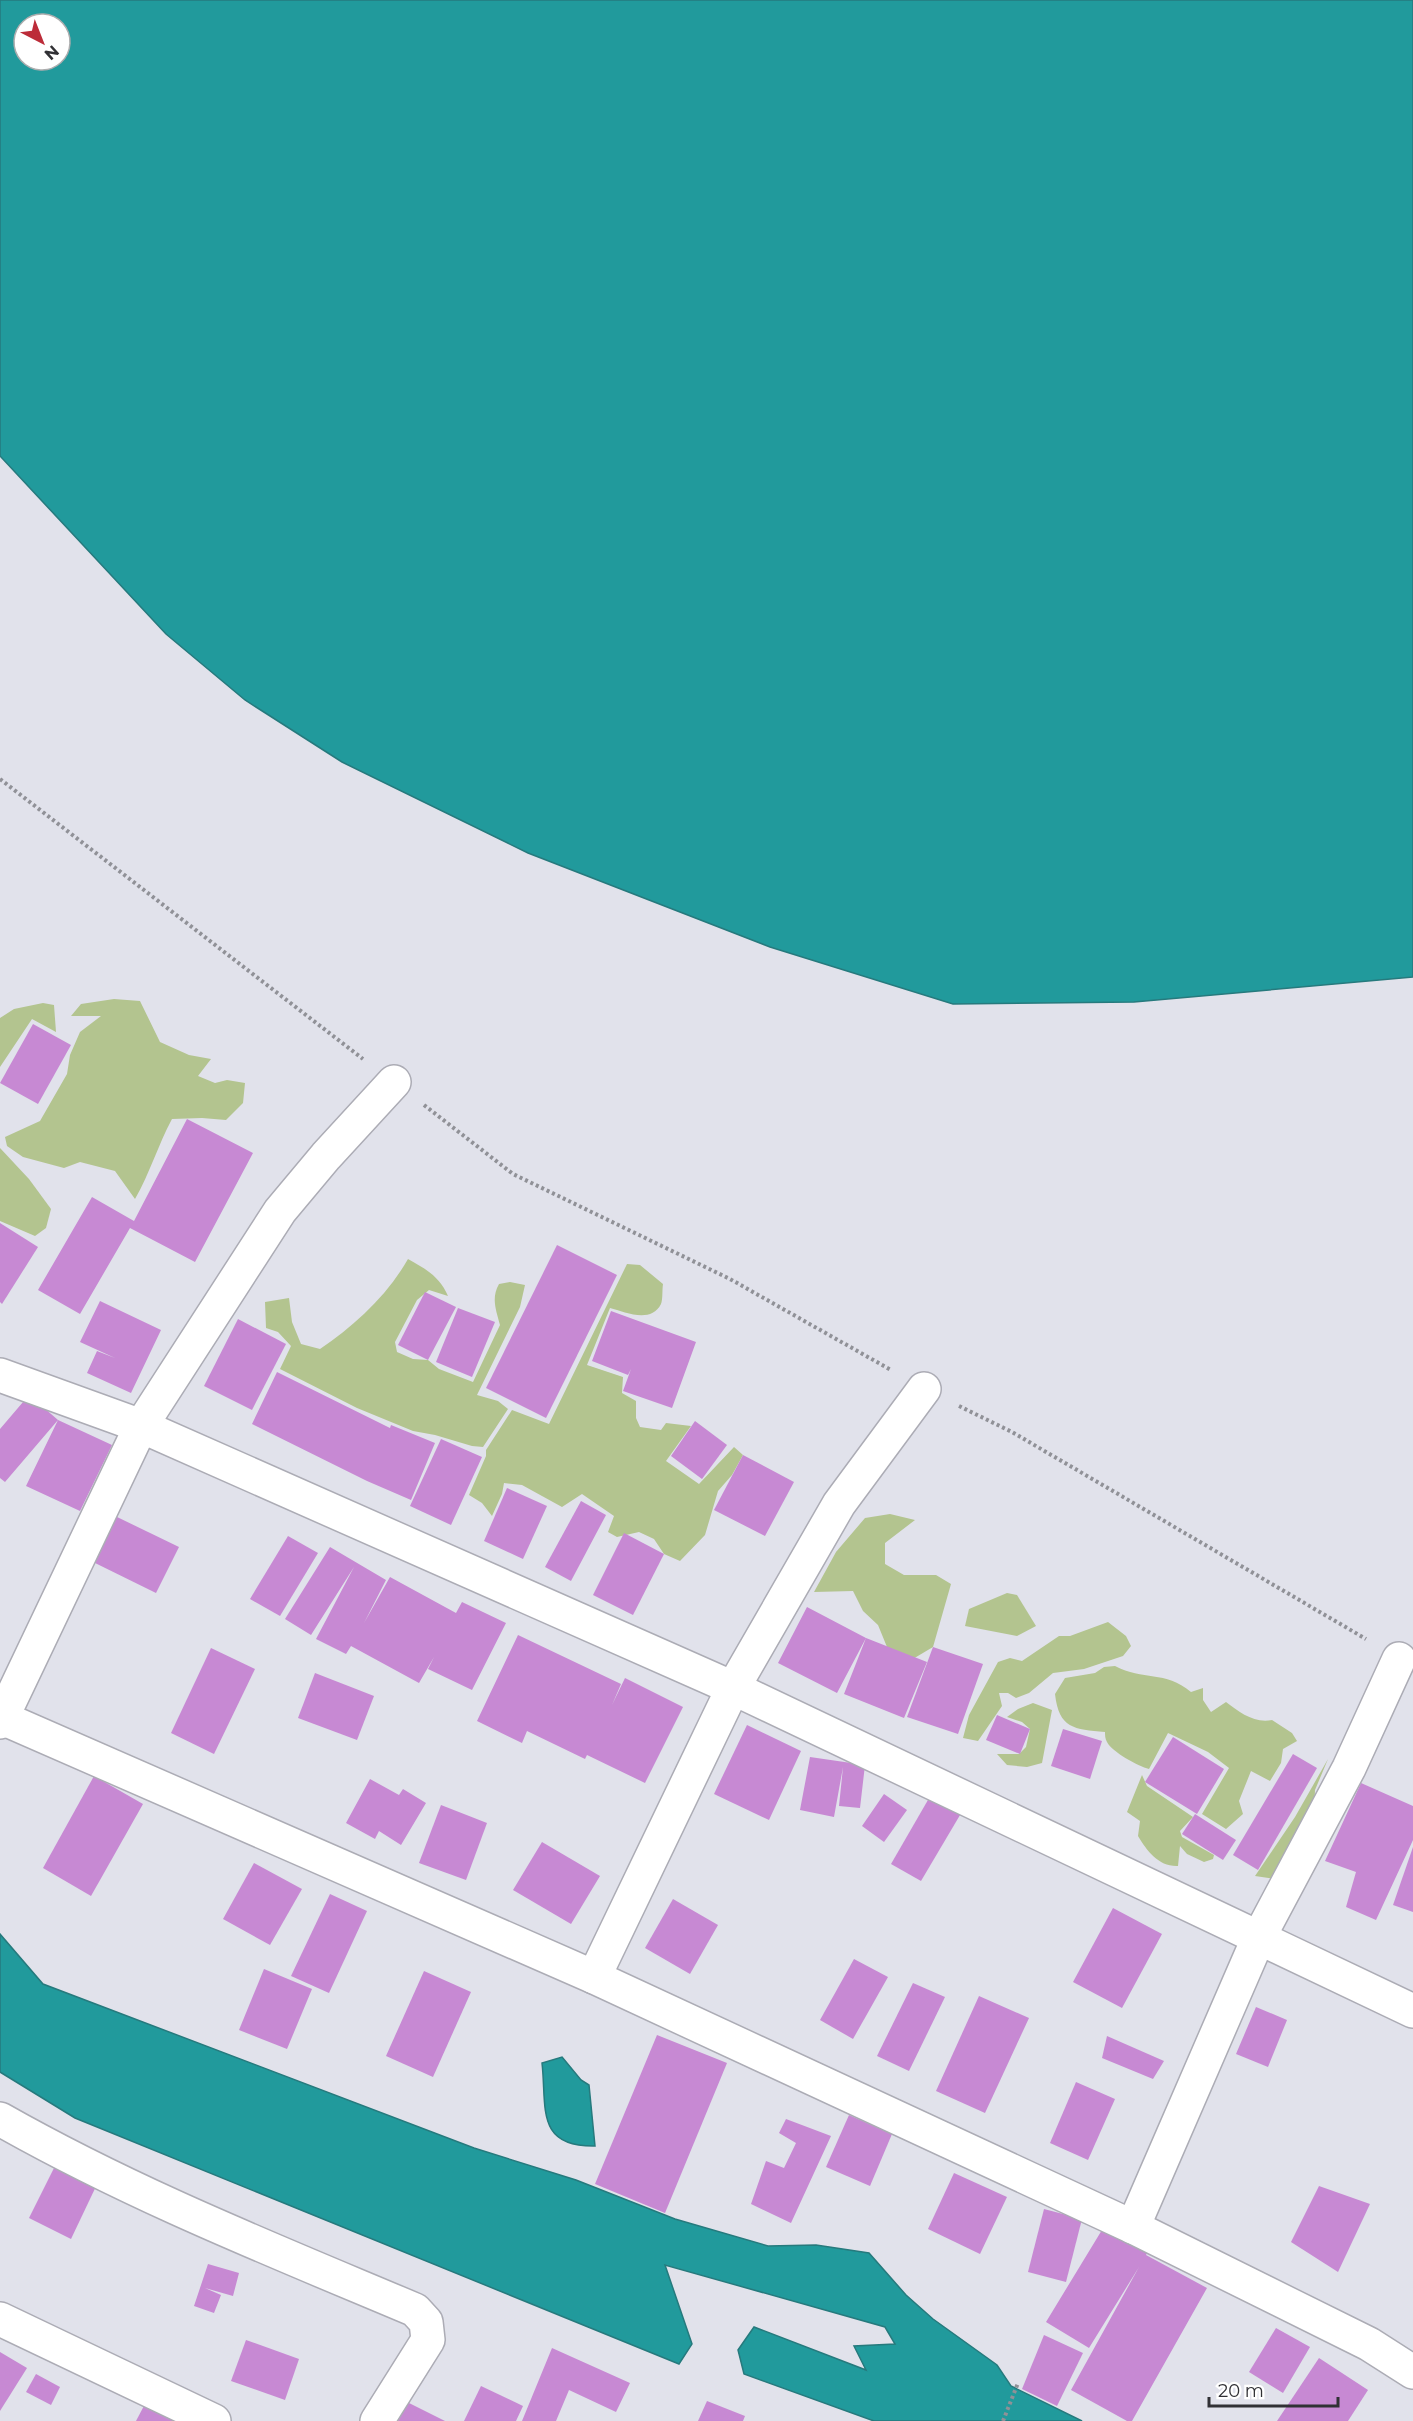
<svg xmlns="http://www.w3.org/2000/svg" width="1413" height="2421" font-family="Montserrat,sans-serif">
<style>
.green{fill:#b3c48f}
.water{fill:#219a9c;stroke:#267a7d;stroke-width:1.5;fill-rule:evenodd}
.building{fill:#c789d3}
.lines{fill:none;stroke-linecap:round;stroke-linejoin:round}
.minor-casing{stroke:#acacb5;stroke-width:36}
.path{stroke:#909197;stroke-width:4;stroke-dasharray:3 3;stroke-linecap:butt}
.minor{stroke:#fff;stroke-width:33}
</style>
<rect width="100%" height="100%" fill="#e1e2eb"/>
<g class="green">
<path d="M114 999 140 1001 160 1042 189 1055 211 1059 198 1076 215 1083 227 1080 245 1083 243 1103 226 1120 202 1118 172 1119C158 1145 150 1173 135 1199L115 1171 80 1162 64 1168 23 1157 7 1146 5 1137 40 1121 67 1074 70 1055 80 1032 101 1016H71L81 1004Z"/>
<path d="M43 1003 54 1005 56 1032 32 1019 0 1067V1018L14 1009Z"/>
<path d="M0 1148 29 1179 51 1209 46 1228 35 1236 0 1221Z"/>
<path d="M408 1259C426 1269 440 1277 448 1296L429 1290 417 1300 395 1342 397 1352 413 1359 428 1360 439 1369 473 1382 500 1325C496 1310 491 1298 499 1284L510 1282 525 1285 520 1307 477 1395 498 1401 508 1409 483 1447 472 1446 435 1435 413 1431 357 1408 280 1369 291 1346 278 1332 266 1328 265 1302 289 1298 292 1322 301 1344 320 1349C354 1326 387 1296 408 1259Z"/>
<path d="M627 1264 640 1265 663 1284C662 1290 663 1299 661 1304 651 1324 625 1312 610 1308L587 1365 623 1377 622 1393 636 1401V1418L640 1427 661 1430 666 1423 691 1426 666 1461 699 1484 734 1447 743 1455 732 1475 718 1491 705 1535 680 1561 664 1554 654 1539 639 1532 617 1537 608 1532 614 1516 582 1494 562 1507 522 1485 504 1483 502 1494 492 1516 482 1503 469 1495 486 1456V1450L512 1410 549 1424Z"/>
<path d="M890 1514 915 1520 885 1543V1564L904 1575H936L951 1584 933 1647 896 1669 878 1625 863 1611 853 1591 814 1592 836 1552 865 1518Z"/>
<path d="M1007 1593 1017 1595 1036 1626 1017 1636 965 1626 969 1609Z"/>
<path d="M1108 1622 1126 1636 1131 1646 1123 1656 1084 1669 1053 1673 1029 1693 1016 1698 1008 1693H999L1002 1706 978 1741 963 1738 969 1715 998 1662 1010 1658 1022 1661 1059 1636H1070Z"/>
<path d="M1115 1666C1143 1681 1165 1670 1191 1692L1203 1688V1700L1211 1712 1226 1702C1239 1712 1255 1724 1272 1720L1292 1733 1297 1741 1283 1749 1281 1763 1270 1781 1251 1771 1239 1801 1243 1814 1226 1829 1202 1814 1229 1768 1208 1752 1168 1733 1149 1769C1138 1766 1112 1752 1107 1742 1105 1739 1105 1735 1105 1732 1074 1729 1059 1729 1055 1694L1065 1678 1095 1673 1104 1667Z"/>
<path d="M1033 1703 1052 1710 1042 1763 1027 1767 1007 1765 997 1754H1019L1026 1747 1030 1729 1022 1722 1007 1717 1018 1709Z"/>
<path d="M1328 1759 1315 1790 1314 1812 1275 1879 1255 1876 1295 1817Z"/>
<path d="M1142 1775 1147 1786 1193 1817 1180 1831 1182 1837 1214 1855 1213 1859 1204 1862 1187 1854 1180 1846 1178 1866C1159 1867 1147 1851 1138 1836L1140 1821 1127 1812Z"/>
</g>
<g class="water">
<path d="M0 0H1413V977L1134 1002 953 1004 770 947 528 853 342 762 245 700 166 634 0 456ZM24 24H60V60H24Z"/>
<path d="M0 1934 43 1984 474 2148 576 2180 675 2219 768 2246 816 2245 869 2253 906 2295 933 2319 997 2365 1011 2386 1082 2421H874L744 2374 738 2350 754 2327 866 2370 854 2346 895 2344 885 2327 665 2265 692 2344 679 2364 75 2118 0 2072Z"/>
<path d="M562 2057 581 2080 589 2085 595 2146C535 2147 547 2107 542 2063Z"/>
</g>
<g class="building">
<path d="M33 1024 71 1045 38 1104 0 1083Z"/>
<path d="M187 1119 253 1153 195 1262 130 1228 80 1314 38 1290 92 1197 134 1221Z"/>
<path d="M0 1223 38 1247 2 1304 0 1302Z"/>
<path d="M557 1245 617 1275 546 1418 486 1388Z"/>
<path d="M425 1292 456 1307 428 1360 398 1345Z"/>
<path d="M100 1301 161 1330 131 1393 87 1373 97 1351 115 1358 80 1342Z"/>
<path d="M458 1308 495 1322 472 1377 436 1362Z"/>
<path d="M611 1311 696 1342 672 1408 623 1391 631 1369 628 1375 592 1361Z"/>
<path d="M238 1319 286 1344 252 1410 204 1386Z"/>
<path d="M277 1372 390 1428 391 1425 435 1443 411 1500 367 1481 252 1424Z"/>
<path d="M29 1395 58 1420 112 1445 80 1511 26 1486 58 1420 5 1482 0 1478V1429Z"/>
<path d="M695 1421 727 1445 702 1479 671 1456Z"/>
<path d="M441 1439 482 1457 451 1525 410 1506Z"/>
<path d="M743 1455 794 1482 765 1536 714 1510Z"/>
<path d="M507 1488 547 1506 523 1559 484 1541Z"/>
<path d="M581 1501 606 1515 571 1581 545 1567Z"/>
<path d="M115 1516 179 1547 156 1593 93 1562Z"/>
<path d="M624 1533 664 1554 633 1615 593 1595Z"/>
<path d="M288 1536 318 1553 280 1616 250 1599Z"/>
<path d="M330 1547 386 1580 364 1623 390 1577 456 1613 462 1602 506 1623 472 1690 428 1669 434 1657 419 1683 351 1646 346 1654 316 1639 354 1567 311 1635 285 1619Z"/>
<path d="M807 1607 866 1638 927 1662 904 1718 844 1694 866 1638 837 1693 778 1663Z"/>
<path d="M518 1635 621 1684 612 1705 625 1678 683 1707 645 1783 587 1755 585 1759 527 1731 522 1743 477 1721Z"/>
<path d="M933 1647 983 1664 958 1734 907 1717Z"/>
<path d="M211 1648 255 1669 214 1754 171 1733Z"/>
<path d="M315 1673 374 1696 357 1740 298 1718Z"/>
<path d="M997 1715 1030 1729 1020 1754 986 1740Z"/>
<path d="M747 1725 801 1751 769 1820 714 1794Z"/>
<path d="M1063 1729 1102 1741 1090 1779 1051 1766Z"/>
<path d="M1173 1737 1224 1769 1197 1814 1145 1782Z"/>
<path d="M1293 1754 1317 1768 1258 1870 1233 1855Z"/>
<path d="M810 1757 865 1765 860 1808 839 1806 843 1767 834 1817 800 1810Z"/>
<path d="M94 1776 143 1804 91 1896 43 1868Z"/>
<path d="M370 1779 399 1795 403 1789 426 1803 401 1845 379 1831 375 1839 346 1823Z"/>
<path d="M1361 1783 1413 1806V1840L1376 1920 1346 1907 1356 1872 1325 1861Z"/>
<path d="M932 1793 963 1810 921 1881 891 1864Z"/>
<path d="M884 1794 907 1810 884 1842 862 1826Z"/>
<path d="M441 1805 487 1823 466 1880 419 1863Z"/>
<path d="M1195 1814 1236 1840 1223 1860 1182 1834Z"/>
<path d="M542 1842 600 1876 571 1924 513 1890Z"/>
<path d="M1413 1847V1912L1393 1905Z"/>
<path d="M254 1863 302 1889 270 1945 223 1919Z"/>
<path d="M330 1894 367 1911 329 1993 291 1976Z"/>
<path d="M673 1899 718 1925 690 1974 645 1948Z"/>
<path d="M1113 1908 1162 1934 1122 2008 1073 1982Z"/>
<path d="M854 1959 888 1977 853 2039 820 2020Z"/>
<path d="M264 1969 312 1989 287 2049 239 2030Z"/>
<path d="M424 1971 471 1992 433 2077 386 2056Z"/>
<path d="M913 1983 945 1997 909 2071 877 2056Z"/>
<path d="M979 1996 1029 2018 985 2113 936 2091Z"/>
<path d="M1256 2007 1287 2020 1268 2067 1236 2054Z"/>
<path d="M657 2035 727 2063 665 2213 595 2184Z"/>
<path d="M1107 2036 1164 2061 1153 2079 1102 2058Z"/>
<path d="M1076 2082 1115 2099 1088 2160 1050 2143Z"/>
<path d="M849 2115 892 2134 870 2186 826 2167Z"/>
<path d="M786 2119 831 2136 791 2223 751 2204 766 2161 784 2168 796 2143 779 2133Z"/>
<path d="M59 2158 100 2178 71 2239 29 2218Z"/>
<path d="M954 2173 1007 2197 980 2254 928 2229Z"/>
<path d="M1319 2186 1370 2204 1338 2272 1291 2242Z"/>
<path d="M1044 2209 1082 2219 1066 2282 1028 2272Z"/>
<path d="M1105 2225 1148 2251 1146 2255 1207 2288 1132 2421H1127L1071 2390 1139 2267 1089 2348 1046 2322Z"/>
<path d="M208 2264 239 2273 233 2296 205 2288 221 2295 214 2313 194 2306Z"/>
<path d="M1276 2328 1310 2347 1283 2393 1249 2372Z"/>
<path d="M1044 2335 1083 2353 1057 2406 1022 2389Z"/>
<path d="M246 2340 299 2359 285 2400 231 2381Z"/>
<path d="M552 2348 630 2383 616 2412 569 2390 556 2421H522Z"/>
<path d="M0 2352 27 2368 0 2411Z"/>
<path d="M1319 2358 1368 2390 1348 2421H1277Z"/>
<path d="M36 2374 60 2387 51 2405 26 2392Z"/>
<path d="M481 2386 523 2406 516 2421H464Z"/>
<path d="M707 2401 745 2416 743 2421H698Z"/>
<path d="M146 2402 181 2421H136Z"/>
<path d="M407 2402 445 2421H398Z"/>
</g>
<g class="lines">
<defs>
<g id="minor">
<path d="M0 1375 141 1426 733 1688 1413 2011"/>
<path d="M0 1717 594 1977 1133 2227 1369 2344 1413 2372"/>
<path d="M0 1722 141 1426 280 1211 326 1156 394 1082"/>
<path d="M594 1977 733 1688 839 1504 924 1389"/>
<path d="M0 2119C134 2195 273 2250 415 2310L426 2322 428 2340 377 2421"/>
<path d="M1133 2227 1258 1939 1349 1768 1399 1659"/>
<path d="M0 2319 214 2421"/>
</g>
</defs>
<use href="#minor" class="minor-casing"/>
<g class="path">
<path d="M0 779 363 1059"/>
<path d="M424 1105 513 1174 730 1279 891 1370"/>
<path d="M959 1406 1012 1432 1366 1639"/>
<path d="M1003 2421 1018 2383"/>
</g>
<use href="#minor" class="minor"/>
</g>
<g transform="translate(42 42) rotate(138)"><circle r="28" fill="#ffffff" stroke="#adadae" stroke-width="1.5"/>
<path d="M0-4.5L10 22L0 15L-10 22Z" fill="#bc2c39"/>
<text y="-9" font-size="16" font-weight="bold" text-anchor="middle" fill="#313135">N</text>
</g>
<path d="M1209 2397v9h129v-9" fill="none" stroke="#313135" stroke-width="3"/>
<text x="1218" y="2397" font-size="18" fill="#313135" stroke="#ffffff" stroke-width="4.5" paint-order="stroke">20 m</text>
</svg>
